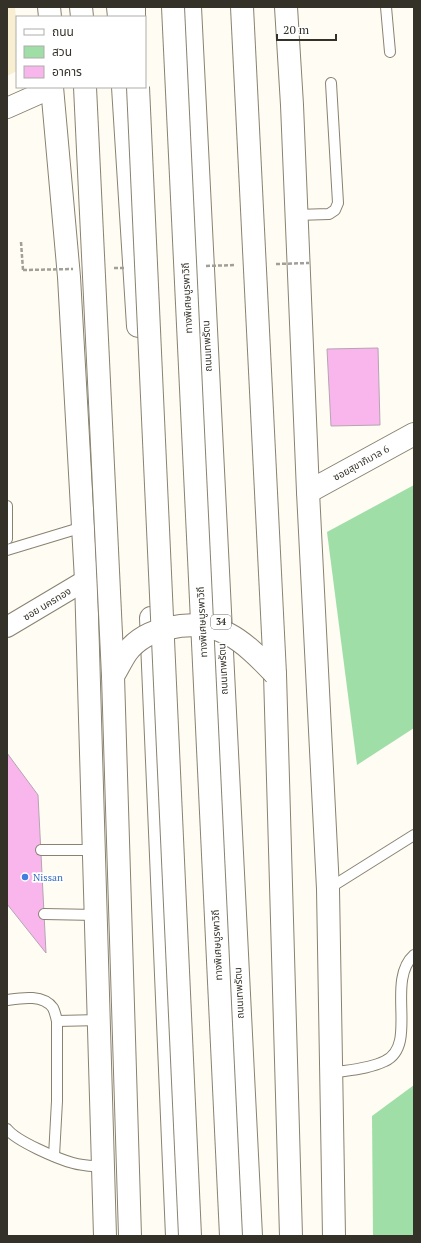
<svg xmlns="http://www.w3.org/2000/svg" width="421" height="1243" font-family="'PT Serif','Noto Sans Thai',serif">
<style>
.built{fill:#f8eed2}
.green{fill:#a0dea8}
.building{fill:#f9b6ed;stroke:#b5a4b1}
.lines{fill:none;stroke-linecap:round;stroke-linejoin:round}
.lane-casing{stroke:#898270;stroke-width:12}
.street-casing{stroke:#898270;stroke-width:22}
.secondary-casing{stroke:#898270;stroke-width:24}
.highway-casing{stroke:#898270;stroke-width:24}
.path{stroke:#a29f96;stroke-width:2.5;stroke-dasharray:4 2;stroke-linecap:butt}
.lane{stroke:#fff;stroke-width:10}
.street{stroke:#fff;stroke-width:20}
.secondary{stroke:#fff;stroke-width:22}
.highway{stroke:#fff;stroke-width:22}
.highway-bridge-casing{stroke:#898270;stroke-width:24;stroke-linecap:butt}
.path-bridge{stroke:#a29f96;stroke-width:2.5;stroke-dasharray:4 2;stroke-linecap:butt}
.highway-bridge{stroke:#fff;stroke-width:22}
.shop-dot{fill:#3f7fe0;stroke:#fff;stroke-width:1.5}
.labels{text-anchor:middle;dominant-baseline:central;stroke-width:3.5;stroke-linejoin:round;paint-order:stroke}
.shield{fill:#fff;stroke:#716f69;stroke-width:1}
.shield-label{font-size:9px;font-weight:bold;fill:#343129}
.street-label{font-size:10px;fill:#343129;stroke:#fff}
.shop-label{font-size:10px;fill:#366cbe;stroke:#fff;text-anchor:start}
</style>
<rect width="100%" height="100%" fill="#fffcf3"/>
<path class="built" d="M7 7H15L17 29V71L7 76Z"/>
<g class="green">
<path d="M414 485V728L357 765 327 532Z"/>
<path d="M414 1085V1236H373L372 1116Z"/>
</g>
<g class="building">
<path d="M378 348 380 425 331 426 327 349Z"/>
<path d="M7 753 38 795 46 953 7 904Z"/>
</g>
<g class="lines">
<defs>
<g id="lane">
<path d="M386 7 390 52"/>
<path d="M296 215 329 214 335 210 338 203 331 83"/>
<path d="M7 506V539"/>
<path d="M7 550 83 527"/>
<path d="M41 850H93"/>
<path d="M328 889 414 835"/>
<path d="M44 914 96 915"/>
<path d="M7 1000C21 998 43 994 53 1008 55 1012 56 1017 57 1021V1101L54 1156"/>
<path d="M57 1021 100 1020"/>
<path d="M331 1073C348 1070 369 1069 385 1061 419 1045 385 981 414 955"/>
<path d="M7 1129C16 1141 58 1159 73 1163 83 1166 94 1166 104 1167"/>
</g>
<g id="street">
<path d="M7 108 52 88"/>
<path d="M7 627 86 580"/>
</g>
<g id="secondary">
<path d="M49 7 50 17"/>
<path d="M286 7 292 105 308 492 328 889 334 1236"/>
<path d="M52 87 69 277 86 580 105 1236"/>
<path d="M308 492 414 434"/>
</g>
<g id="highway">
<path d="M81 7 82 17"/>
<path d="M118 7 119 17"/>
<path d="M134 7V17"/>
<path d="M190 7 251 1236"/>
<path d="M123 87 138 326"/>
<path d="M151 618 177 1236"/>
<path d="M275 674 291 1236"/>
</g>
</defs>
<use href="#lane" class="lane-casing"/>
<use href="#street" class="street-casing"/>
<use href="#secondary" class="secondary-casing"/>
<use href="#highway" class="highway-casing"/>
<path class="path" d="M21 242 23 270"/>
<use href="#lane" class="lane"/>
<use href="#street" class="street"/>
<use href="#secondary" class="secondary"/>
<use href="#highway" class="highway"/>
<defs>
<g id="highway-bridge">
<path d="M173 7 231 1236"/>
<path d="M242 7 275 674"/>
<path d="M85 87 113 676"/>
<path d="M138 87 190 1236"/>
<path d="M130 1236 113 676C118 668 122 659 127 652 137 639 153 631 169 628 218 617 243 640 275 674"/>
</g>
</defs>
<use href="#highway-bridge" class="highway-bridge-casing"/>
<g class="path-bridge">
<path d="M276 264 309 263"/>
<path d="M206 266 235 265"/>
<path d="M114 268H125"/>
<path d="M23 270 73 269"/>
</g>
<use href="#highway-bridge" class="highway-bridge"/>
</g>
<circle class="shop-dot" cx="25" cy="877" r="4"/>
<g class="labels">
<rect class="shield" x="211" y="615" width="20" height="14" rx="3"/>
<g class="shield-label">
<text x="221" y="622">34</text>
</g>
<g class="street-label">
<text transform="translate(187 298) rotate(-93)">ทางพิเศษบูรพาวิถี</text>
<text transform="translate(207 346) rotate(-93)">ถนนเทพรัตน</text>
<text transform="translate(361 463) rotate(-29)">ซอยสุขาภิบาล 6</text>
<text transform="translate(47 604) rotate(-31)">ซอย นครทอง</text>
<text transform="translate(202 622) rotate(-93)">ทางพิเศษบูรพาวิถี</text>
<text transform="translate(223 669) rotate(-93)">ถนนเทพรัตน</text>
<text transform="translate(217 945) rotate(-93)">ทางพิเศษบูรพาวิถี</text>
<text transform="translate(239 993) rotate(-93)">ถนนเทพรัตน</text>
</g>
<g class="shop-label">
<text x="33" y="877">Nissan</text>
</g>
</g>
<rect width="421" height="1243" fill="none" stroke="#343129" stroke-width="16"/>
<rect x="16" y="16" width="130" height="72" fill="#ffffff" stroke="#aeada9"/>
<rect x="24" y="29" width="20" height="6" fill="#ffffff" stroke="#aeada9"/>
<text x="52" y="36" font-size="12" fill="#343129">ถนน</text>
<rect x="24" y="46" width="20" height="12" fill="#a0dea8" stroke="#aeada9"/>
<text x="52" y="56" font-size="12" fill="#343129">สวน</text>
<rect x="24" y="66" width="20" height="12" fill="#f9b6ed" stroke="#aeada9"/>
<text x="52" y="76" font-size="12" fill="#343129">อาคาร</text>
<path d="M277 34v6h59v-6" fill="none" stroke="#343129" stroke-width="2"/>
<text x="283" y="34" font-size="12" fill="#343129" stroke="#ffffff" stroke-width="3" paint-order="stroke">20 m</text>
</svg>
